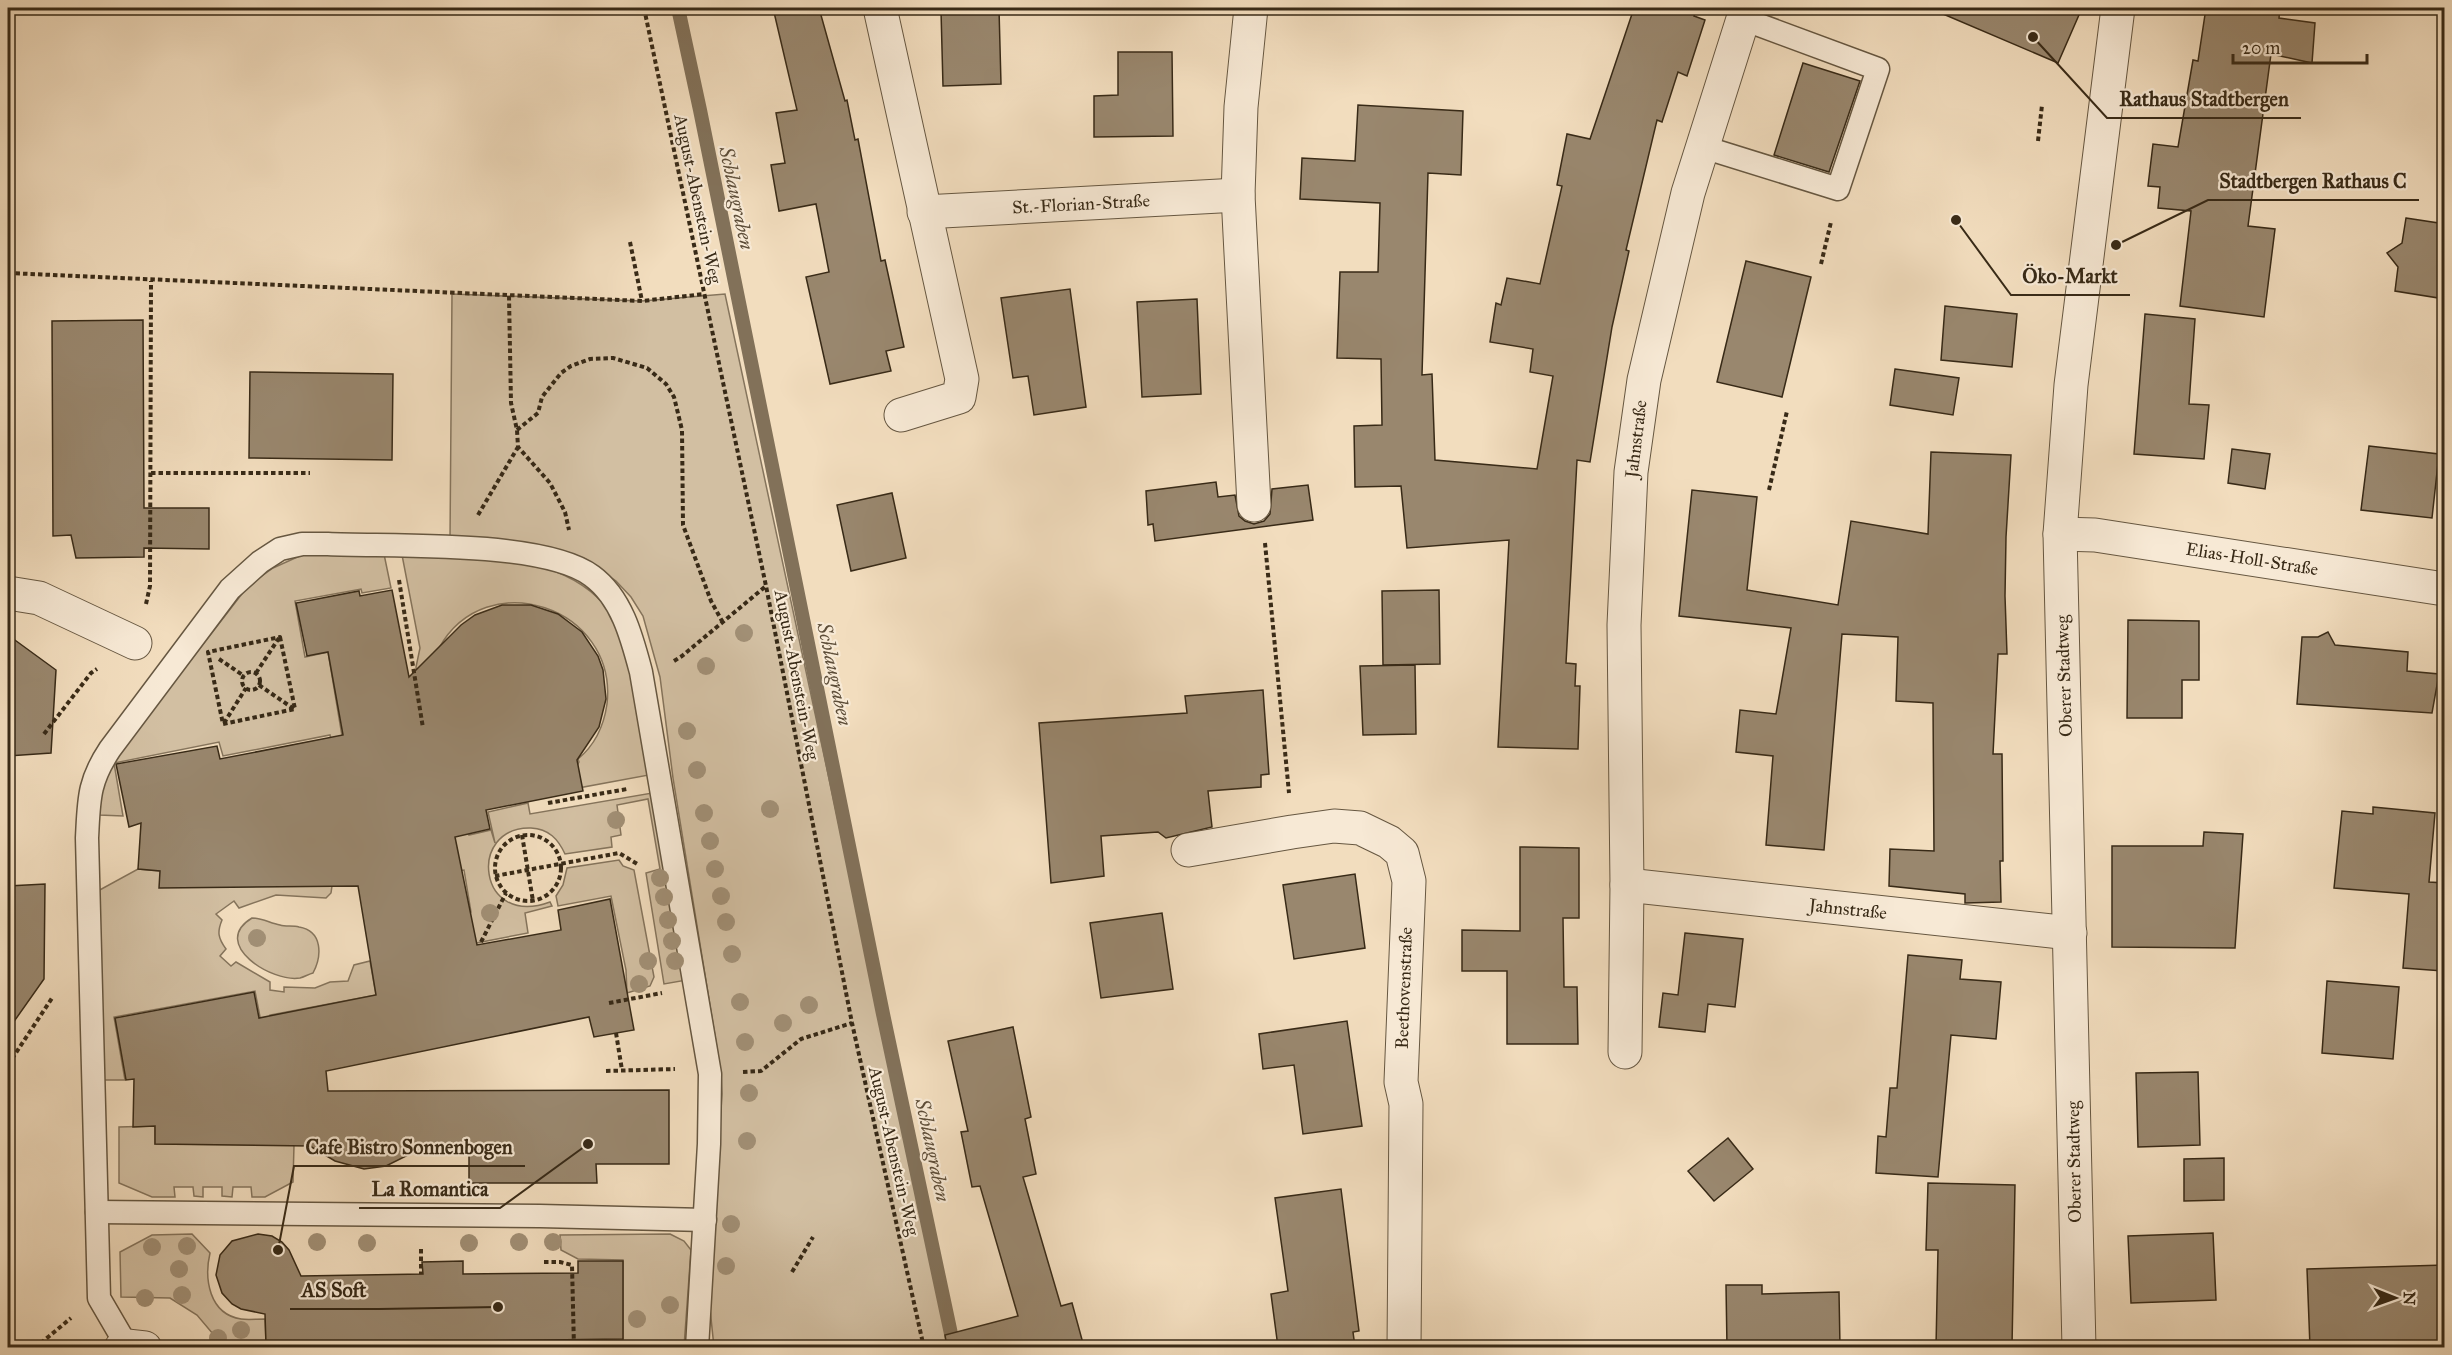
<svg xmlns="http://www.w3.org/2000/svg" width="2452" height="1355" font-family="'IM FELL Great Primer',serif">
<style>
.green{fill:#d2bfa2;stroke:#85745c;stroke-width:1.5}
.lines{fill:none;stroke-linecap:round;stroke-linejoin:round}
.stream{stroke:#827159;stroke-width:14}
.building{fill:#99876e;stroke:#382a17;stroke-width:1.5}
.service-casing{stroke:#665741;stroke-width:25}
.minor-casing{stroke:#665741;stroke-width:35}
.path{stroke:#382a17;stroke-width:4;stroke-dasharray:4.5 3;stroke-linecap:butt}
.service{stroke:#f7e9d5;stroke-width:22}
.minor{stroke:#f7e9d5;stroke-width:33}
.tree{fill:#a18f75}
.labels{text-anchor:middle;stroke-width:4.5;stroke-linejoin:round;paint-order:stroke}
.street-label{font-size:18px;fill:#382a17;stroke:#f7e9d5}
.water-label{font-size:20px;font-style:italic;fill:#5d4d38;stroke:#f7e9d5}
.leader{fill:none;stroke:#382a17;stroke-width:2}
.callout-dot{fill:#382a17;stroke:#f7e9d5;stroke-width:2}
.callout-label{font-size:20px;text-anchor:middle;font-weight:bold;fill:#382a17;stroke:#f7e9d5;stroke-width:4.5;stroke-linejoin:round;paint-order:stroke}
</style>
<rect width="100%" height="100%" fill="#f2ddbe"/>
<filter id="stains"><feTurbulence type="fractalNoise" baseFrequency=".00333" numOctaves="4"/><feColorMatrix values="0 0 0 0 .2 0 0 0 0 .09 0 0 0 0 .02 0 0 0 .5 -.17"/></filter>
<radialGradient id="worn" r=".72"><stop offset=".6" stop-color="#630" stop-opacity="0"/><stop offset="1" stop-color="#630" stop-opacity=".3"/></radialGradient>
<g class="green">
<path d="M452 294 642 301 725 294 951 1347H714L709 1299 722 1094 721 1073 673 778 660 677 643 616 631 597 616 581 585 559 562 551 450 540Z"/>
<path d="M304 554H384L391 588 362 593 361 589 295 601 305 657 328 652 347 766 337 767 330 735 223 756 219 742 114 763 123 816 99 815 94 795 109 766 248 586 273 568Z"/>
<path d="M402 555C466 558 548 550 598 598 614 613 628 650 633 671 642 705 644 741 649 775L578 788 576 768 579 762 578 759C595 745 604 725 607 704 618 607 486 563 439 648 432 660 428 717 425 735L416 667 420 648Z"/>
<path d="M652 793 687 980 664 984 646 873 660 869 648 799 617 805 621 835 611 837 612 847 565 854C558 839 549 829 531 828 467 826 477 929 550 902L552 906 525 913 528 933 471 944 465 914 471 912 464 870 457 871 448 820 465 816 469 835 491 830 495 843 488 812 528 803 530 814Z"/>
<path d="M619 860 623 866 634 870 654 977 650 986 627 993 626 970 611 896 558 906 556 896 563 885 567 868Z"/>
<path d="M138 869 332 886 331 893 326 898 276 895 239 908 234 901 216 914 222 920C217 932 218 938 226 949L220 956 231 966 236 962 270 982V990L284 992V987L315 988 330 982 348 981 354 965 370 961 376 995 270 1015 276 1051 267 1053 255 991 114 1017 125 1080H102L96 892Z"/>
<path d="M252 918C262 918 270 923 280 925 286 927 293 925 299 927 323 931 322 956 313 973 309 974 304 977 300 978 273 983 209 944 252 918Z"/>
<path d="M155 1126V1144L294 1145 293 1182 265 1197H252L251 1187H233L232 1197 222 1196V1187H203V1197L194 1196 193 1187H174L175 1197H152L119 1183V1127Z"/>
<path d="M192 1234 210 1253C204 1279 209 1314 241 1319 248 1320 257 1319 265 1319L266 1344 224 1347 197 1315 170 1298 121 1297 120 1252 152 1235Z"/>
<path d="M670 1234 684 1241 691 1250 684 1347H623V1260L578 1259 561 1250 560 1235Z"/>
</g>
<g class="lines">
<path class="stream" d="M678 8 700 110 883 1014 954 1348"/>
</g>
<g class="building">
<path d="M773 8H819L845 101 847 100 855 140 858 139 881 261 885 260 904 347 886 351 891 371 830 384 806 277 829 272 816 204 779 211 771 165 785 163 776 113 797 110Z"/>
<path d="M1634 8H1697L1694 16 1705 20 1687 76 1678 72 1662 122 1657 120 1626 250 1629 251 1612 327 1590 462 1577 460 1566 663 1576 664 1575 686H1580L1578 749 1498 747 1509 540 1407 548 1401 486 1355 487 1354 426 1382 425 1381 359 1337 358 1340 272H1378L1380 203 1300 199 1302 158 1355 161 1358 105 1463 111 1461 175 1428 173 1422 375 1432 374 1435 460 1537 469 1553 376 1530 372 1533 349 1490 342 1496 303 1501 305 1507 278 1540 284 1562 186 1557 185 1567 134 1590 139Z"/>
<path d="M1929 8H2082L2058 63Z"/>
<path d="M2206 8H2280L2279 18 2315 23 2312 63 2271 54 2248 226 2275 229 2264 317 2180 306 2191 211 2158 208 2160 187 2148 186 2153 144 2178 147 2193 60 2198 61Z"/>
<path d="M999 9 1001 84 943 86 941 11Z"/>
<path d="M1118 52H1172L1173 136 1094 137V96L1118 95Z"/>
<path d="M1803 63 1860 81 1829 172 1774 155Z"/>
<path d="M2406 218 2445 224V299L2395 291 2398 267 2387 253 2402 243Z"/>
<path d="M1746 261 1811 277 1782 397 1717 382Z"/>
<path d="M1070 289 1086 407 1034 415 1028 376 1013 378 1001 298Z"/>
<path d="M1197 299 1201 394 1142 397 1137 302Z"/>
<path d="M1945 306 2017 314 2012 367 1941 360Z"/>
<path d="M2145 314 2195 319 2189 404 2209 405 2204 459 2134 454Z"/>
<path d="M143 320 144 508H209V549L144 548V557L76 558 71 535 53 536 52 321Z"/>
<path d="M1895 369 1959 378 1953 415 1890 405Z"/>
<path d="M250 372 393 374 392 460 249 458Z"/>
<path d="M2369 446 2439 454 2432 518 2361 510Z"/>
<path d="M2232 449 2270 454 2265 489 2228 483Z"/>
<path d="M1931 452 2011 455 2006 537 2005 596 2007 654H1998L1993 754H2002L2003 861H2000L2001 902 1965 903V894L1889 886 1890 849 1934 851 1933 703 1896 701 1898 637 1842 634 1824 850 1766 845 1773 756 1736 752 1740 710 1776 714 1791 628 1679 616 1692 490 1757 497 1747 590 1838 605 1851 521 1928 534Z"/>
<path d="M1216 482 1218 497 1235 495 1239 516 1245 521 1254 524 1264 521 1270 514 1272 489 1308 485 1313 520 1155 541 1153 524 1148 525 1146 491Z"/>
<path d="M892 493 906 558 851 571 837 505Z"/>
<path d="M392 590 409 677 461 625 475 615 502 605H531L558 614 582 632 598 656 603 670 606 699 599 727 577 760 583 791 486 810 490 829 455 837 477 945 561 930 558 910 610 899 634 1030 594 1037 589 1017 326 1071 328 1091 669 1090V1164H596L597 1183H469V1151L414 1152 386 1166 364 1169 335 1161 310 1146 155 1144V1126L133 1127 134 1079 126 1080 115 1018 254 992 259 1018 376 995 358 886 159 888 160 871 138 869 141 823 129 827 116 764 217 746 220 759 343 735 328 652 307 656 296 603 359 591 360 596Z"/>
<path d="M1439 590 1440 664 1383 665 1382 591Z"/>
<path d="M2128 620 2199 621V680H2182V718H2127Z"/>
<path d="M2328 632 2335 645 2408 652 2407 671 2439 674 2432 713 2297 704 2302 637H2318Z"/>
<path d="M8 635 56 670 51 753 8 756Z"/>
<path d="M1415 665 1416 734 1363 735 1360 666Z"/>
<path d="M1263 690 1269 774 1261 775V787L1208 791 1212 827 1166 838 1158 832 1101 836 1104 876 1051 883 1039 723 1187 713 1185 696Z"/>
<path d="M2373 807 2435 813 2429 882 2445 883 2443 971 2403 968 2409 894 2334 888 2342 811 2373 814Z"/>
<path d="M2204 832 2243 834 2235 948 2112 947V846H2203Z"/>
<path d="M1520 847 1579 848V918H1563L1564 987H1577L1578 1044H1507V971H1462V930L1520 931Z"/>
<path d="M1355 874 1365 948 1294 959 1283 885Z"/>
<path d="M45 884 44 979 8 1030V886Z"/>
<path d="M1162 913 1173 989 1101 998 1090 923Z"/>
<path d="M1685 933 1743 939 1735 1007 1708 1004 1705 1032 1659 1027 1663 993 1678 995Z"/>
<path d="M1908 955 1962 960 1960 979 2001 982 1996 1039 1951 1035 1938 1177 1876 1173 1878 1136 1886 1137 1890 1088H1897Z"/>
<path d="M2327 981 2399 987 2393 1059 2322 1053Z"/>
<path d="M1347 1021 1362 1126 1303 1134 1294 1065 1263 1069 1259 1034Z"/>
<path d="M1013 1027 1031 1117 1025 1119 1036 1174 1023 1177 1061 1306 1072 1303 1084 1347H947L945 1335 1018 1316 980 1186 972 1187 961 1132 968 1131 948 1041Z"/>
<path d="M2198 1072 2200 1145 2138 1147 2136 1073Z"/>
<path d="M1728 1138 1753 1169 1714 1201 1688 1171Z"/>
<path d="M2224 1158V1200L2184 1201V1159Z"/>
<path d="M1928 1183 2015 1185 2012 1347H1936L1938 1250H1926Z"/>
<path d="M1341 1189 1359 1331 1353 1332 1355 1347H1278L1271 1294 1288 1291 1275 1198Z"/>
<path d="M2213 1233 2216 1300 2131 1303 2128 1236Z"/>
<path d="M258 1234 272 1236 282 1242 289 1250 301 1276 423 1274 422 1262 463 1261V1274L578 1273V1261H623V1339L266 1344 265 1314 241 1309 232 1304 222 1293 216 1275 220 1255 232 1241Z"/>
<path d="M2445 1265V1347H2310L2307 1269Z"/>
<path d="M1726 1285H1762V1294L1839 1292 1840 1347H1727Z"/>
</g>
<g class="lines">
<defs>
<g id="service">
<path d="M1703 147 1838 189 1878 69 1743 19"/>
<path d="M97 1212 540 1216 705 1220"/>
<path d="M127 1346 99 1298 87 838C89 800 88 782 110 749L230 589 260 562 280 549 302 544H328C392 547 544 540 592 576 622 598 632 638 641 672L710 1074 709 1144 697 1348"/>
</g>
<g id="minor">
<path d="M880 8 962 379 959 397 901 415"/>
<path d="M1251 8 1241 107 1238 195 1254 505"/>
<path d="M924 212 1238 195"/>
<path d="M2060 534 2095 535 2444 589"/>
<path d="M8 593 39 598 135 643"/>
<path d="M1188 850 1292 832 1334 826 1360 828 1389 842 1402 853 1409 881 1401 1082 1406 1104 1404 1348"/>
<path d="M1627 885 2070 933"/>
<path d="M1625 1052 1627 885 1624 625 1631 472 1644 380 1688 193 1743 19 1745 8"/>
<path d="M121 1348 127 1346 145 1348"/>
<path d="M2079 1348 2060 534 2071 385 2118 8"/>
</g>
</defs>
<use href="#service" class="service-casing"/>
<use href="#minor" class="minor-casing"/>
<g class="path">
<path d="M644 8 766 586 852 1023 924 1348"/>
<path d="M2038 141 2042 105"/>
<path d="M630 242 642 301"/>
<path d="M1821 264 1831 222"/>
<path d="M8 273 642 301 704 294"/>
<path d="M509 296 511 403 517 430 518 447 550 483 565 512 569 530"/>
<path d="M517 430 538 413 542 397 561 373 571 366 590 359 613 358 647 368 666 384 674 397 682 430 683 525 711 601 722 621"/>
<path d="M151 473H310"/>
<path d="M1769 490 1787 411"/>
<path d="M478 515 518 447"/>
<path d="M1265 543 1289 793"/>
<path d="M399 580 423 728"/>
<path d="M146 604 150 586 151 281"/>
<path d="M280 637 295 709 223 724 208 652Z"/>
<path d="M219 659 244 676"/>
<path d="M674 661 682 656 766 586"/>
<circle cx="251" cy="681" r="9"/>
<path d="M256 673 279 638"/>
<path d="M259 685 294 709"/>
<path d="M224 723 246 688"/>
<path d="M44 734 91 673 97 669"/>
<path d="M548 803 627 789"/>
<circle cx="528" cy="868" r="33"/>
<path d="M522 835 533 901"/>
<path d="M495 876 619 853 639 865"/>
<path d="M481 942 506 893"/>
<path d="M609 1003 662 993"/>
<path d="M616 1033 622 1070"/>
<path d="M8 1065 52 998"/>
<path d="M606 1071 675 1069"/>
<path d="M743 1072 761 1071 801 1039 852 1023"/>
<path d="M421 1249V1274"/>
<path d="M544 1262H560L572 1265 574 1348"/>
<path d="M792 1272 813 1237"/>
<path d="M423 1342V1348"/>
<path d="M35 1348 71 1318"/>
</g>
<use href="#service" class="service"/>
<use href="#minor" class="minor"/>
</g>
<g class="tree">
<circle cx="744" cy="633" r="9"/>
<circle cx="706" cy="666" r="9"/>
<circle cx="687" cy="731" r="9"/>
<circle cx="697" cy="770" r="9"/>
<circle cx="770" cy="809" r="9"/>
<circle cx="704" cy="813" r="9"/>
<circle cx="616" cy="820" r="9"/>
<circle cx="710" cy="841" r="9"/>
<circle cx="715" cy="869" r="9"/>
<circle cx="660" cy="878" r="9"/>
<circle cx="721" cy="896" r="9"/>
<circle cx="664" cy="897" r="9"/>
<circle cx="490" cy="913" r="9"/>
<circle cx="668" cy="920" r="9"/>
<circle cx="726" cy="922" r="9"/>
<circle cx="257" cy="938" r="9"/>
<circle cx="672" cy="941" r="9"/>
<circle cx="732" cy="954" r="9"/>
<circle cx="648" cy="961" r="9"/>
<circle cx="675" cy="961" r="9"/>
<circle cx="639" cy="984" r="9"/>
<circle cx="740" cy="1002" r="9"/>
<circle cx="809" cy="1005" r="9"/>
<circle cx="783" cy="1023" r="9"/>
<circle cx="745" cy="1042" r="9"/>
<circle cx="749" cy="1093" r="9"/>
<circle cx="747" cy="1141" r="9"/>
<circle cx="731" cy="1224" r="9"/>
<circle cx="317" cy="1242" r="9"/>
<circle cx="519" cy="1242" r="9"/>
<circle cx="553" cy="1242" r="9"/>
<circle cx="367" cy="1243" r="9"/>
<circle cx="469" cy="1243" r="9"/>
<circle cx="187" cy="1246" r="9"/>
<circle cx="152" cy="1247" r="9"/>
<circle cx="726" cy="1266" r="9"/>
<circle cx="179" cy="1269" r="9"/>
<circle cx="182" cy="1295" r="9"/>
<circle cx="145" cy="1298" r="9"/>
<circle cx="670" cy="1305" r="9"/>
<circle cx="637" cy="1319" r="9"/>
<circle cx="241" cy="1330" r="9"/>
<circle cx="218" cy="1338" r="9"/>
</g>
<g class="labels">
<g class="street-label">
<text transform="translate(698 199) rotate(78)" y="6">August-Abenstein-Weg</text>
<text transform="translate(1081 204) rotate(-3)" y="6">St.-Florian-Straße</text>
<text transform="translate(1636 439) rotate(-83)" y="6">Jahnstraße</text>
<text transform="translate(2252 559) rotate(9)" y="6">Elias-Holl-Straße</text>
<text transform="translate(797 675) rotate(79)" y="6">August-Abenstein-Weg</text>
<text transform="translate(2064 676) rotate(-92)" y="6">Oberer Stadtweg</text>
<text transform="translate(1848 909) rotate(6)" y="6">Jahnstraße</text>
<text transform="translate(1404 988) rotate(-88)" y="6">Beethovenstraße</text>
<text transform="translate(894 1151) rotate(77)" y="6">August-Abenstein-Weg</text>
<text transform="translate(2074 1162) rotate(-91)" y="6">Oberer Stadtweg</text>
</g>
<g class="water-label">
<text transform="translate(737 198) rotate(78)" y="7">Schlaugraben</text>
<text transform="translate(835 674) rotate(78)" y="7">Schlaugraben</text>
<text transform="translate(933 1150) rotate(78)" y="7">Schlaugraben</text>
</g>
</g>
<path class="leader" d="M2033 37L2107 118H2301M2116 245L2208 200H2419M1956 220L2011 295H2130M278 1250L294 1166H525M588 1144L500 1208H359M498 1307L379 1309H290"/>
<g class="callout-dot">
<circle cx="2033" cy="37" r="6"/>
<circle cx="2116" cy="245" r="6"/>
<circle cx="1956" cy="220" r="6"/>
<circle cx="278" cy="1250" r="6"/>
<circle cx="588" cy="1144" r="6"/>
<circle cx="498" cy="1307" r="6"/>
</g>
<g class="callout-label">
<text x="2204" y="106">Rathaus Stadtbergen</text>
<text x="2313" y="188">Stadtbergen Rathaus C</text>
<text x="2070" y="283">Öko-Markt</text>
<text x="409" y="1154">Cafe Bistro Sonnenbogen</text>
<text x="430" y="1196">La Romantica</text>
<text x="334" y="1297">AS Soft</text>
</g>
<rect width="2452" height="1355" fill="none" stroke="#f2ddbe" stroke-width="30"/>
<rect x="9" y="9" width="2434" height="1337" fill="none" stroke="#382a17" stroke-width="3"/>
<rect x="15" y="15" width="2422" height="1325" fill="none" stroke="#382a17" stroke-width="1.5"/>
<g transform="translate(2395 1298) rotate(91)" stroke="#f7e9d5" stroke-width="4.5" paint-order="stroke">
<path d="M0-4.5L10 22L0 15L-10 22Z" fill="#382a17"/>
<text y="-9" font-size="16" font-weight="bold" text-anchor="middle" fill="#382a17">N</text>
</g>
<path d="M2233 54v9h134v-9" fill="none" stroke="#382a17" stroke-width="3"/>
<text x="2242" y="54" font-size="18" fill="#382a17" stroke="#f7e9d5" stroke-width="4.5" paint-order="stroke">20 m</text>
<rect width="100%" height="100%" filter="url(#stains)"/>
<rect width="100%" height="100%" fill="url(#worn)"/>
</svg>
